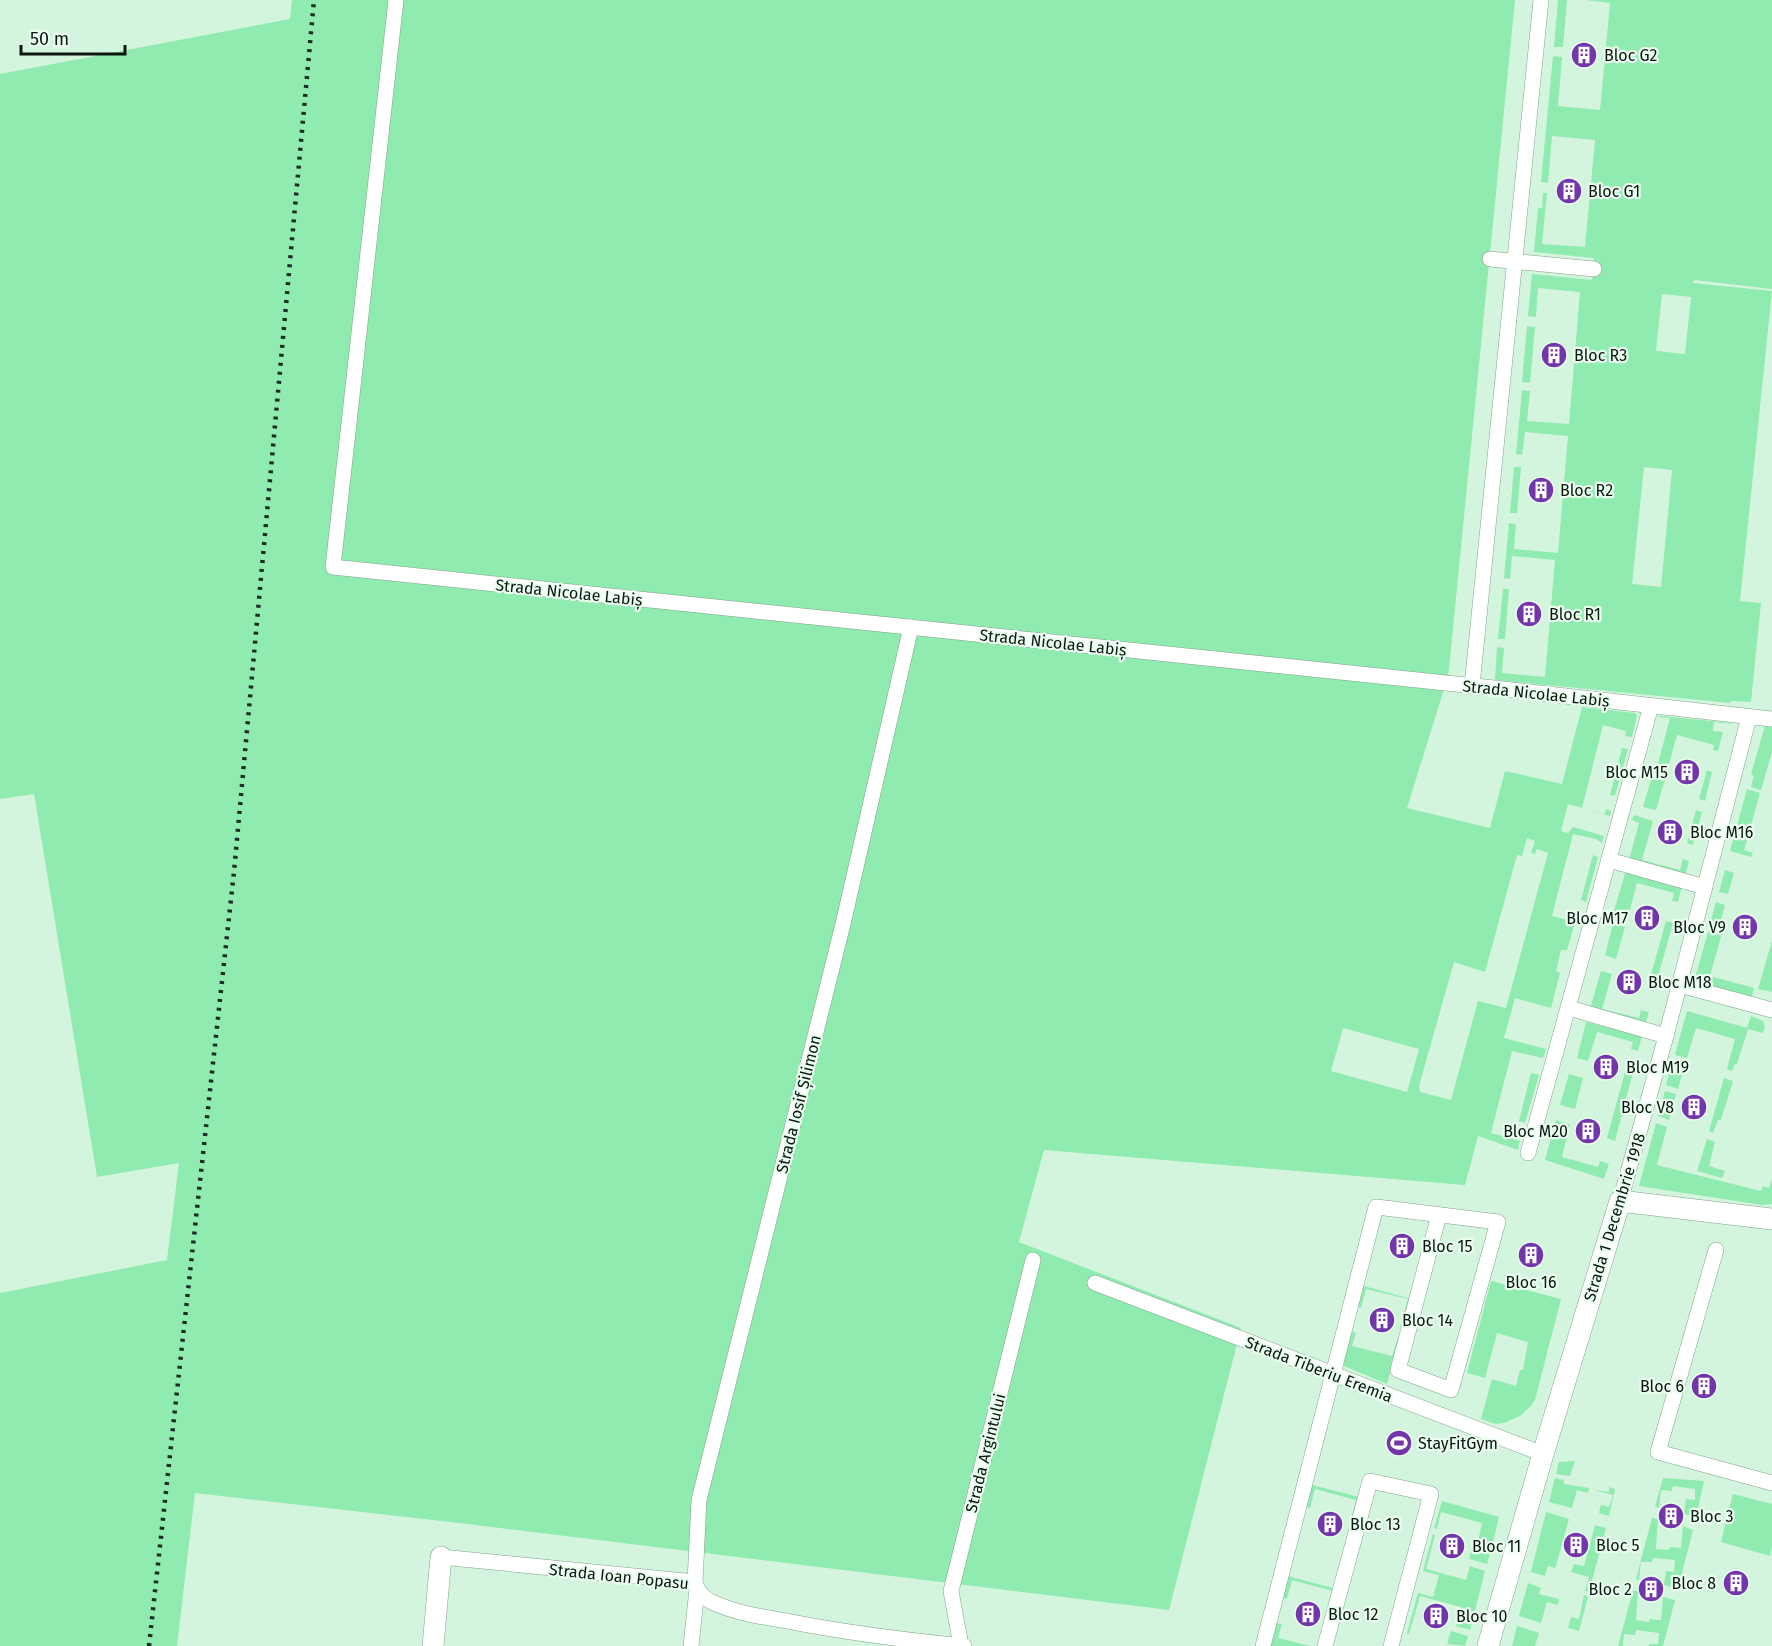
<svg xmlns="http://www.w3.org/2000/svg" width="1772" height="1646" font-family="'Fira Sans',sans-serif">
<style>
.green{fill:#8febb0;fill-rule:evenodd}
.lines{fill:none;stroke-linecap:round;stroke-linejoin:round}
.street-casing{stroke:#83a28c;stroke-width:16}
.secondary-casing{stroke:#83a28c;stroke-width:22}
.street{stroke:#fff;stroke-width:15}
.secondary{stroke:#fff;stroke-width:21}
.rail{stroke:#1e2d23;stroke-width:4.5;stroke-dasharray:3 6;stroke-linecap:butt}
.labels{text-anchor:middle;stroke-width:4.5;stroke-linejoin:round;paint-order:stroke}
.poi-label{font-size:16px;fill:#0a160e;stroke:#eafef0;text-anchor:start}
.street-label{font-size:16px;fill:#0a160e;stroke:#eafef0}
</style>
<rect width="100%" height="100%" fill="#d4f5dd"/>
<g class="green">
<path d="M292 0H1515L1448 679 1444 689 1407 808 1490 828 1505 771 1562 784 1582 707 1635 713 1637 715 1632 737 1625 736 1626 731 1603 725 1582 808 1605 814 1606 809 1611 811 1610 816 1568 804 1561 831 1568 833 1573 827 1604 836 1602 843 1596 839 1573 834 1552 916 1575 922 1567 950H1561L1556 971 1560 973 1551 1008 1515 998 1504 1038 1546 1049 1543 1058 1512 1051 1491 1133 1520 1141 1518 1150 1478 1136 1465 1185 1044 1150 1019 1242 1241 1328 1169 1610 468 1524 195 1493 177 1646H0V1293L167 1260 179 1163 97 1177 34 794 0 799V74L290 19ZM1527 838 1535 841 1531 853 1535 854 1537 849 1548 853 1506 1008 1478 1001 1451 1100 1420 1092 1419 1086 1454 962 1485 972 1517 855 1522 856ZM1343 1028 1419 1049 1407 1092 1331 1071Z"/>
<path d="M1558 0H1567L1563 47H1554Z"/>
<path d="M1586 0H1772V289L1694 280 1693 283 1772 291 1740 601 1761 603 1751 702 1731 701 1730 703 1495 680 1497 647 1504 648 1502 673 1545 677 1555 560 1512 556 1510 579 1504 578 1509 523 1516 524 1514 549 1558 553 1568 436 1525 432 1522 455 1516 454 1522 390 1530 391 1527 421 1569 424 1580 292 1538 288 1536 317 1528 316 1532 274 1592 280 1594 258 1534 252 1538 208H1542L1543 193H1547L1542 244 1585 247 1595 140 1552 136 1548 183 1541 182 1553 56 1562 57 1558 106 1600 110 1610 3ZM1662 294 1691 297 1685 354 1656 351ZM1644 467 1672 470 1661 587 1632 584Z"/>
<path d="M1527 326 1535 327 1530 383 1522 382Z"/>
<path d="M1514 467H1521L1517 513H1510Z"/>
<path d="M1503 589H1509L1505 639H1498Z"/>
<path d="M1661 716 1731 723 1733 724 1714 722 1713 731 1723 732 1718 751 1713 750 1714 745 1677 735 1668 767 1658 764 1670 718 1657 717Z"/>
<path d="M1765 726 1772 727V752L1761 790 1751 787 1754 776 1751 774Z"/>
<path d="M1622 748 1628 749 1615 796 1610 795Z"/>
<path d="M1707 770 1712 772 1705 801 1699 799Z"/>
<path d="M1652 776 1665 779 1656 810 1643 807Z"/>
<path d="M1747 789 1760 793 1744 850 1753 853 1751 857 1730 851Z"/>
<path d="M1696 810 1702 812 1693 845 1687 843Z"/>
<path d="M1634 815 1653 821 1642 860 1680 870 1683 859 1689 861 1685 876 1629 860 1639 823 1632 820Z"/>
<path d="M1593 855 1598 857 1586 902 1581 900Z"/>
<path d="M1626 870 1682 886 1678 902 1672 901 1674 893 1637 883 1628 916 1614 911Z"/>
<path d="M1725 870 1734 873 1728 894 1719 892Z"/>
<path d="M1716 902 1725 905 1721 920 1725 922 1710 976 1754 988 1751 999 1694 982 1708 932 1717 935 1718 931 1709 928Z"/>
<path d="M1666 921 1673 923 1654 991 1647 989Z"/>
<path d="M1613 924 1625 927 1616 959 1605 955Z"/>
<path d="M1772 941V992L1758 989Z"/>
<path d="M1601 971 1612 974 1602 1009 1639 1018 1641 1010 1649 1012 1645 1025 1590 1009Z"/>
<path d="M1687 1011 1747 1028 1751 1016 1763 1021 1765 1027 1763 1033 1748 1029 1737 1064H1735L1732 1071 1727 1069 1735 1039 1696 1028 1687 1058 1675 1055Z"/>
<path d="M1586 1022 1642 1036 1638 1051 1631 1049 1633 1042 1597 1032 1588 1061 1577 1058Z"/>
<path d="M1673 1060 1685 1064 1678 1089 1666 1085Z"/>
<path d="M1627 1065 1634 1068 1615 1141 1607 1138Z"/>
<path d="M1531 1073 1539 1075 1525 1123 1519 1121Z"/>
<path d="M1569 1074 1583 1078 1575 1109 1560 1105Z"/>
<path d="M1724 1078 1733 1081 1721 1120H1718L1713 1133 1709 1131Z"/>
<path d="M1665 1091 1676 1094 1669 1120 1658 1116Z"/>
<path d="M1556 1120 1570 1125 1562 1157 1598 1167 1600 1161 1609 1164 1604 1179 1545 1160Z"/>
<path d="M1656 1123 1667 1127 1657 1165 1761 1191 1763 1186 1769 1188 1772 1179V1204L1762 1205 1639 1186Z"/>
<path d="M1707 1139 1715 1142 1709 1166 1725 1171 1722 1178 1697 1171Z"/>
<path d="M1491 1281 1561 1299 1535 1400 1531 1406 1520 1416 1504 1423 1495 1424 1481 1419 1492 1379 1516 1386 1520 1370H1523L1528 1342 1497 1333 1485 1378 1467 1373Z"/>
<path d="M1364 1286 1411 1299 1403 1328 1400 1327 1408 1299 1366 1289 1361 1308 1358 1307Z"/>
<path d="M1351 1331 1356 1333 1352 1346 1392 1356 1398 1337 1400 1338 1387 1384 1344 1366 1343 1363Z"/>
<path d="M1575 1461 1570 1476 1556 1474 1559 1462Z"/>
<path d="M1555 1478 1564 1480V1484L1589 1488 1588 1493 1577 1490 1572 1508 1549 1502Z"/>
<path d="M1663 1478 1704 1481 1696 1517 1684 1514 1686 1499 1695 1500V1489L1673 1486 1672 1491 1661 1490 1659 1508 1655 1507Z"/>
<path d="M1312 1485 1359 1497 1353 1520H1351L1356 1500 1315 1489 1310 1508 1306 1507Z"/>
<path d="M1609 1487 1615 1489 1609 1516 1599 1513 1601 1505 1609 1507 1613 1495 1594 1490 1609 1492Z"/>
<path d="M1733 1494 1772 1504V1547L1770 1556 1721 1542Z"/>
<path d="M1442 1501 1499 1517 1492 1546 1478 1542 1482 1523 1441 1512 1437 1529 1434 1528Z"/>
<path d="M1546 1512 1569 1519 1556 1566 1555 1568 1548 1566 1545 1576 1531 1572Z"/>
<path d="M1652 1518 1658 1519 1656 1549 1669 1550 1670 1547 1681 1548 1683 1526 1693 1530 1678 1589 1664 1585 1666 1571 1674 1572 1675 1560 1653 1558 1652 1562H1641L1639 1580 1636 1579Z"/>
<path d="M1595 1525 1606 1528 1589 1592 1585 1591 1589 1577 1571 1572 1574 1564 1584 1566Z"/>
<path d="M1433 1534 1435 1535 1426 1569 1466 1580 1470 1566 1485 1571 1470 1630 1456 1626 1461 1607 1420 1596 1409 1634 1407 1633 1418 1593 1433 1597 1439 1575 1423 1571Z"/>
<path d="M1472 1548 1490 1553 1487 1564 1469 1559Z"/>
<path d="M1288 1576 1336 1589 1333 1591 1292 1580 1287 1599 1282 1598Z"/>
<path d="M1528 1583 1541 1588 1539 1594 1559 1599 1558 1605 1547 1602 1541 1623 1519 1616Z"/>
<path d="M1633 1591H1638L1636 1620 1649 1622V1619L1661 1620 1663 1597 1675 1600 1663 1646H1649V1644H1658L1659 1633 1636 1630 1635 1635 1624 1634 1623 1646H1618Z"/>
<path d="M1584 1595 1588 1597 1579 1631 1568 1628 1571 1617 1579 1619Z"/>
<path d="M1275 1623 1282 1624 1278 1638 1310 1646H1269Z"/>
<path d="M1517 1626 1539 1633 1535 1646H1512Z"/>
<path d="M1451 1631 1468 1636 1465 1646 1447 1644Z"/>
</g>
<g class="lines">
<defs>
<g id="street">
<path d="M396 0 333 567 1494 688 1772 719"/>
<path d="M1490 259 1594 269"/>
<path d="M1472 686 1541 0"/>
<path d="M1609 860 1705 887"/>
<path d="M1680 985 1772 1010"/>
<path d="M1569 1008 1666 1036"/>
<path d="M1528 1153 1651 706"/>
<path d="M1620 1201 1666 1036 1749 717"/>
<path d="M1716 1250 1658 1452 1772 1483"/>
<path d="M1095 1283 1543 1454"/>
<path d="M441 1557 695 1582C697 1592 704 1598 712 1602 735 1613 763 1617 787 1621 846 1633 905 1640 964 1646"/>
<path d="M695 1582 699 1500 843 924 911 627"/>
<path d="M691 1646 697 1589"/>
<path d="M961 1646 951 1591 1033 1260"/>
<path d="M1263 1646 1376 1207 1385 1208 1498 1222 1451 1390 1398 1370 1439 1215"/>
<path d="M1325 1646 1370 1481 1431 1494 1391 1646"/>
</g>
<g id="secondary">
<path d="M433 1646 441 1557"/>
<path d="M1488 1646 1543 1454 1620 1201 1772 1219"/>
</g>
</defs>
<use href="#street" class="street-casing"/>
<use href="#secondary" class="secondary-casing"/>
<use href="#street" class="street"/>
<use href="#secondary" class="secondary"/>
<path class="rail" d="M149 1646 234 872 314 0"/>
</g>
<defs>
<symbol id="building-disc" viewBox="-11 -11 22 22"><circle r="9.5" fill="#7335aa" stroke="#eafef0"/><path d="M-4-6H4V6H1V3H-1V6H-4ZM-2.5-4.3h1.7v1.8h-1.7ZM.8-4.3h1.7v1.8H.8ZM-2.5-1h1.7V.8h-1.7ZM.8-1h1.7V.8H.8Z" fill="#fff"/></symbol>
<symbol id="stadium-disc" viewBox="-11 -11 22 22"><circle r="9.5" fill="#7335aa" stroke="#eafef0"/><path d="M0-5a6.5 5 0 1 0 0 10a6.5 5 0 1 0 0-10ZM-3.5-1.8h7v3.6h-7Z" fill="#fff"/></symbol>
</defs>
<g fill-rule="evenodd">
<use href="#building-disc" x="1569" y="40" width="30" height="30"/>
<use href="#building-disc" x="1554" y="176" width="30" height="30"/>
<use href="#building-disc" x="1539" y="340" width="30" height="30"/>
<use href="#building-disc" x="1526" y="475" width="30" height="30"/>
<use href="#building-disc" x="1514" y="599" width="30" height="30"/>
<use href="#building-disc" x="1672" y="757" width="30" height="30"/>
<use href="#building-disc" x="1655" y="817" width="30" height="30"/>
<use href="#building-disc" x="1632" y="903" width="30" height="30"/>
<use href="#building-disc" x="1730" y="912" width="30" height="30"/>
<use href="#building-disc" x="1614" y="967" width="30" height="30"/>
<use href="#building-disc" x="1591" y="1052" width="30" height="30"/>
<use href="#building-disc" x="1679" y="1092" width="30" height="30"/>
<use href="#building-disc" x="1573" y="1116" width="30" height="30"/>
<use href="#building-disc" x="1387" y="1231" width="30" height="30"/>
<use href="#building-disc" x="1516" y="1240" width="30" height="30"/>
<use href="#building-disc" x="1367" y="1305" width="30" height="30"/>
<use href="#building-disc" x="1689" y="1371" width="30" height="30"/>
<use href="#stadium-disc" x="1384" y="1428" width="30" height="30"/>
<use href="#building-disc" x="1656" y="1501" width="30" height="30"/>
<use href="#building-disc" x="1315" y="1509" width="30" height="30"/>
<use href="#building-disc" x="1561" y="1530" width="30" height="30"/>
<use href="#building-disc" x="1437" y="1531" width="30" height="30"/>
<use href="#building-disc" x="1721" y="1568" width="30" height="30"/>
<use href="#building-disc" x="1636" y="1574" width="30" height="30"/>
<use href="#building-disc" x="1293" y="1599" width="30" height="30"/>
<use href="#building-disc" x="1421" y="1601" width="30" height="30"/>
</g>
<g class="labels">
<g class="poi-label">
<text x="1604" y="61">Bloc G2</text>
<text x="1588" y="197">Bloc G1</text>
<text x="1574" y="361">Bloc R3</text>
<text x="1560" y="496">Bloc R2</text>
<text x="1549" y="620">Bloc R1</text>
<text x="1668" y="778" text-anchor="end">Bloc M15</text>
<text x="1690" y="838">Bloc M16</text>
<text x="1628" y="924" text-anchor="end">Bloc M17</text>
<text x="1726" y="933" text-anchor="end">Bloc V9</text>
<text x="1648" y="988">Bloc M18</text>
<text x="1626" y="1073">Bloc M19</text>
<text x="1674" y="1113" text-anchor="end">Bloc V8</text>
<text x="1568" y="1137" text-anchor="end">Bloc M20</text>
<text x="1422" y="1252">Bloc 15</text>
<text x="1531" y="1288" text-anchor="middle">Bloc 16</text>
<text x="1402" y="1326">Bloc 14</text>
<text x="1684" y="1392" text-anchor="end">Bloc 6</text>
<text x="1418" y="1449">StayFitGym</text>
<text x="1690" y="1522">Bloc 3</text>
<text x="1350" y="1530">Bloc 13</text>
<text x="1596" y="1551">Bloc 5</text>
<text x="1472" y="1552">Bloc 11</text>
<text x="1716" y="1589" text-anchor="end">Bloc 8</text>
<text x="1632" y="1595" text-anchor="end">Bloc 2</text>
<text x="1328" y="1620">Bloc 12</text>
<text x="1456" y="1622">Bloc 10</text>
</g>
<g class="street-label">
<text transform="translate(569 592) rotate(6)" y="6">Strada Nicolae Labiș</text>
<text transform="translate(1053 642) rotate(6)" y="6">Strada Nicolae Labiș</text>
<text transform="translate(1536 693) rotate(6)" y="6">Strada Nicolae Labiș</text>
<text transform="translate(798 1104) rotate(-76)" y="6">Strada Iosif Șilimon</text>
<text transform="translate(1614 1217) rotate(-73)" y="6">Strada 1 Decembrie 1918</text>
<text transform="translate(1319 1369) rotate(21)" y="6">Strada Tiberiu Eremia</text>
<text transform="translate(985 1453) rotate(-76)" y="6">Strada Argintului</text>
<text transform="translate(619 1576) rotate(6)" y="6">Strada Ioan Popasu</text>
</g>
</g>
<path d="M21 45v9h104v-9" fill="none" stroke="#0a160e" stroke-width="3"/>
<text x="30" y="45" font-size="18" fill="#0a160e" stroke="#eafef0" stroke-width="4.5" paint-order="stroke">50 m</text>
</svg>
